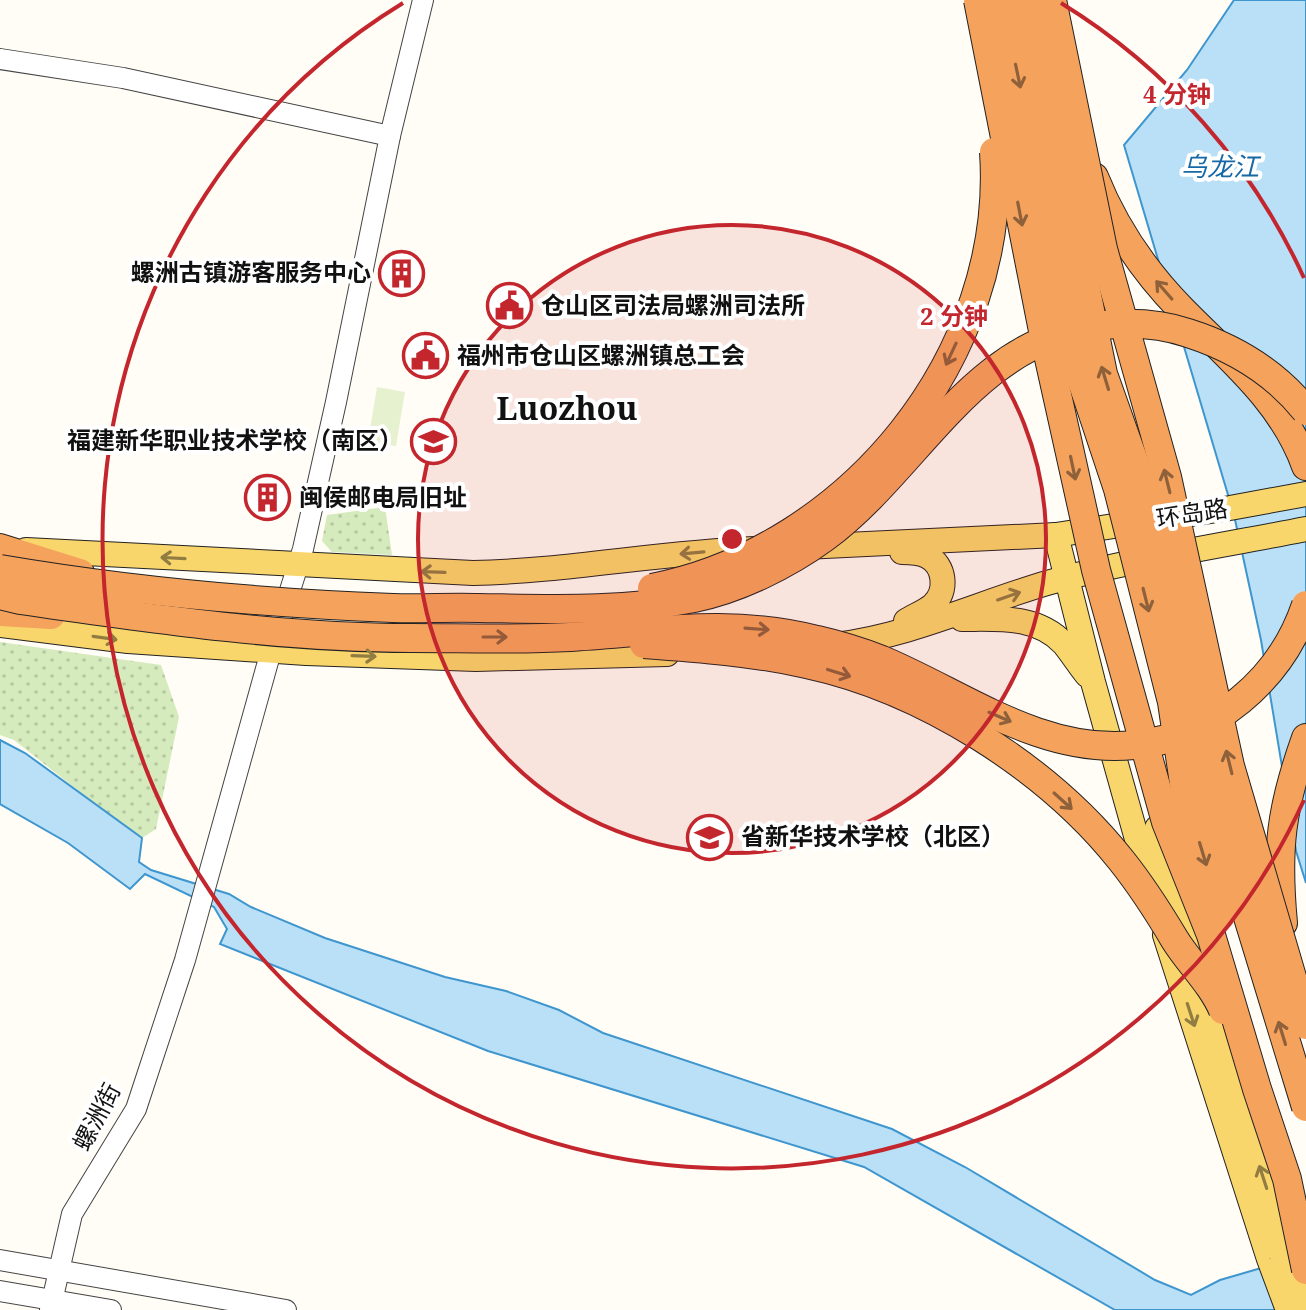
<svg xmlns="http://www.w3.org/2000/svg" width="1306" height="1310" font-family="'Noto Serif','Noto Sans SC',serif">
<style>
.park{fill:url(#park-dots)}
.pitch{fill:#e6f2cf}
.water{fill:#b9e0f7;stroke:#3f96cf;stroke-width:2}
.lines{fill:none;stroke-linecap:round;stroke-linejoin:round}
.minor-casing{stroke:#444;stroke-width:22}
.major-casing{stroke:#222;stroke-width:26}
.highway-casing{stroke:#222;stroke-width:30}
.minor{stroke:#fff;stroke-width:20}
.major{stroke:#f9d66b;stroke-width:24}
.highway{stroke:#f5a25d;stroke-width:28}
.highway-bridge-casing{stroke:#222;stroke-width:30;stroke-linecap:butt}
.highway-bridge{stroke:#f5a25d;stroke-width:28}
.oneway{stroke:#8e613b}
.oneway2{stroke:#917d42}
.ring{fill:none;stroke:#c4262e;stroke-width:4}
.labels{text-anchor:middle;stroke-width:8;stroke-linejoin:round;paint-order:stroke}
.poi-label{font-size:24px;font-weight:bold;fill:#111;stroke:#fff;text-anchor:start}
.street-label{font-size:24px;fill:#111;stroke:#fff}
.water-label{font-size:26px;font-style:italic;fill:#1768a6;stroke:#fff}
.district-label{font-size:32px;font-weight:bold;fill:#111;stroke:#fff}
.centre{fill:#c4262e;stroke:#fff;stroke-width:4}
.ring-label{font-size:24px;text-anchor:middle;font-weight:bold;fill:#c4262e;stroke:#fff;stroke-width:8;stroke-linejoin:round;paint-order:stroke}
</style>
<defs>
<pattern id="park-dots" width="8" height="8" patternUnits="userSpaceOnUse" patternTransform="scale(2)"><rect width="8" height="8" fill="#d5ebbd"/><path d="M2 2h.1M6 6h.1" fill="none" stroke="#b6c8a1" stroke-width="1.8" stroke-linecap="round"/></pattern>
</defs>
<rect width="100%" height="100%" fill="#fffdf5"/>
<g class="park">
<path d="M385 507 392 555 332 552 322 541 327 515Z"/>
<path d="M0 642 161 665 179 717 156 829 142 838 84 798 80 792 14 740 0 735Z"/>
</g>
<path class="pitch" d="M377 387 405 392 396 446 368 442Z"/>
<g class="water">
<path d="M1234 0H1306V883L1296 851 1261 640 1234 515 1124 145 1187 70Z"/>
<path d="M0 740 25 753 142 838 139 862 151 870 229 894 251 907 325 938 445 977 506 991 559 1010 603 1033 892 1129 965 1167 1155 1280 1191 1295 1220 1280 1306 1255 1289 1310H1115L864 1167 488 1051 220 944 227 929 214 907 145 874 130 889 68 843 0 804Z"/>
</g>
<g class="lines">
<defs>
<g id="minor">
<path d="M0 59 123 78 390 136"/>
<path d="M0 1260 286 1310"/>
<path d="M0 1291 111 1310"/>
<path d="M50 1310 72 1214 136 1109 185 960 271 651 303 549 336 402 390 136 423 0"/>
</g>
<g id="major">
<path d="M1056 535 1093 682 1154 900"/>
<path d="M804 547 1056 535 1230 508 1306 494"/>
<path d="M26 550 473 573C568 571 661 552 755 549"/>
<path d="M902 552C910 552 919 552 927 556 945 565 948 591 933 605 926 611 914 616 906 621"/>
<path d="M962 619C998 619 1037 615 1064 644 1072 654 1079 665 1087 675"/>
<path d="M0 625 128 641 306 653 476 659 667 654"/>
<path d="M835 645C909 636 976 604 1047 583 1132 559 1220 546 1306 529"/>
<path d="M1157 828 1208 1007 1306 1304"/>
<path d="M1165 935 1269 1259 1288 1310"/>
</g>
<g id="highway">
<path d="M1094 177C1114 227 1144 271 1181 309 1228 357 1283 401 1306 466"/>
<path d="M0 548 80 573"/>
<path d="M0 612 51 615"/>
<path d="M1283 923C1276 849 1281 808 1306 738"/>
</g>
</defs>
<use href="#minor" class="minor-casing"/>
<use href="#major" class="major-casing"/>
<use href="#highway" class="highway-casing"/>
<use href="#minor" class="minor"/>
<use href="#major" class="major"/>
<use href="#highway" class="highway"/>
<defs>
<g id="highway-bridge">
<path d="M978 0 1044 336 1096 570 1166 822 1211 935 1257 1089 1287 1179 1306 1270"/>
<path d="M1002 0 1080 375 1118 489 1172 702 1186 797 1221 916"/>
<path d="M1027 0 1103 374 1142 484 1195 696 1206 780 1306 1107"/>
<path d="M1052 0 1103 249 1167 477 1230 766 1306 1025"/>
<path d="M0 569C129 591 262 603 393 608 421 609 450 607 479 608 550 609 623 612 694 598 738 589 787 565 824 538 917 470 970 343 1096 326 1127 322 1158 323 1188 333 1235 348 1275 372 1306 411"/>
<path d="M652 588C850 549 1008 355 994 152"/>
<path d="M0 595 20 600C149 618 280 638 411 638 464 638 517 640 570 637 655 632 732 618 817 640 839 645 861 652 882 660 963 694 1042 755 1134 745 1213 737 1281 680 1306 605"/>
<path d="M644 644C699 648 753 652 807 664 923 689 1047 767 1121 860 1141 885 1159 913 1175 940 1190 964 1212 984 1223 1010"/>
</g>
</defs>
<use href="#highway-bridge" class="highway-bridge-casing"/>
<use href="#highway-bridge" class="highway-bridge"/>
</g>
<defs><path id="oneway-shaft" d="M-6 0H5M1.5-3L5.5 0L1.5 3" fill="none" stroke-width="1.6" stroke-linecap="round" stroke-linejoin="round" transform="scale(2)"/></defs>
<g class="oneway">
<use href="#oneway-shaft" transform="translate(1018 76) rotate(78)"/>
<use href="#oneway-shaft" transform="translate(1020 214) rotate(79)"/>
<use href="#oneway-shaft" transform="translate(1164 290) rotate(-131)"/>
<use href="#oneway-shaft" transform="translate(951 354) rotate(115)"/>
<use href="#oneway-shaft" transform="translate(1105 378) rotate(-107)"/>
<use href="#oneway-shaft" transform="translate(1073 468) rotate(78)"/>
<use href="#oneway-shaft" transform="translate(1167 481) rotate(-104)"/>
<use href="#oneway-shaft" transform="translate(1146 600) rotate(76)"/>
<use href="#oneway-shaft" transform="translate(757 629) rotate(4)"/>
<use href="#oneway-shaft" transform="translate(495 637)"/>
<use href="#oneway-shaft" transform="translate(839 673) rotate(17)"/>
<use href="#oneway-shaft" transform="translate(1000 717) rotate(23)"/>
<use href="#oneway-shaft" transform="translate(1229 762) rotate(-104)"/>
<use href="#oneway-shaft" transform="translate(1063 801) rotate(42)"/>
<use href="#oneway-shaft" transform="translate(1203 854) rotate(73)"/>
<use href="#oneway-shaft" transform="translate(1282 1033) rotate(-107)"/>
</g>
<g class="oneway2">
<use href="#oneway-shaft" transform="translate(692 553) rotate(175)"/>
<use href="#oneway-shaft" transform="translate(173 558) rotate(-177)"/>
<use href="#oneway-shaft" transform="translate(433 572) rotate(-178)"/>
<use href="#oneway-shaft" transform="translate(1009 596) rotate(-19)"/>
<use href="#oneway-shaft" transform="translate(105 638) rotate(8)"/>
<use href="#oneway-shaft" transform="translate(364 656) rotate(2)"/>
<use href="#oneway-shaft" transform="translate(1191 1015) rotate(72)"/>
<use href="#oneway-shaft" transform="translate(1263 1177) rotate(-108)"/>
</g>
<circle cx="732" cy="539" r="314" fill="#c4262e" fill-opacity=".12"/>
<g class="ring">
<circle cx="732" cy="539" r="314"/>
<path d="M1304 800A629 629 0 1 1 403 3M1061 3A629 629 0 0 1 1304 278"/>
</g>
<defs>
<symbol id="building-ring" viewBox="-11 -11 22 22"><circle r="9.5" fill="#fff" stroke="#c4262e" stroke-width="1.5"/><path d="M-4-6H4V6H1V3H-1V6H-4ZM-2.5-4.3h1.7v1.8h-1.7ZM.8-4.3h1.7v1.8H.8ZM-2.5-1h1.7V.8h-1.7ZM.8-1h1.7V.8H.8Z" fill="#c4262e"/></symbol>
<symbol id="civic-ring" viewBox="-11 -11 22 22"><circle r="9.5" fill="#fff" stroke="#c4262e" stroke-width="1.5"/><path d="M-.6-6.5H3V-4.5H.6V-3L4-1V1h2V6H-6V1h2V-1L-.6-3ZM-1.2 2.5V6h2.4V2.5Z" fill="#c4262e"/></symbol>
<symbol id="school-ring" viewBox="-11 -11 22 22"><circle r="9.5" fill="#fff" stroke="#c4262e" stroke-width="1.5"/><path d="M0-5L7-2L0 1L-7-2ZM-4 1L0 2.5L4 1V4Q0 6-4 4Z" fill="#c4262e"/></symbol>
</defs>
<g fill-rule="evenodd">
<use href="#building-ring" x="376" y="248" width="51" height="51"/>
<use href="#civic-ring" x="484" y="280" width="51" height="51"/>
<use href="#civic-ring" x="400" y="330" width="51" height="51"/>
<use href="#school-ring" x="408" y="416" width="51" height="51"/>
<use href="#building-ring" x="242" y="472" width="51" height="51"/>
<use href="#school-ring" x="684" y="812" width="51" height="51"/>
</g>
<g class="labels">
<g class="poi-label">
<text x="371" y="281" text-anchor="end">螺洲古镇游客服务中心</text>
<text x="541" y="314">仓山区司法局螺洲司法所</text>
<text x="457" y="364">福州市仓山区螺洲镇总工会</text>
<text x="403" y="449" text-anchor="end">福建新华职业技术学校（南区）</text>
<text x="299" y="506">闽侯邮电局旧址</text>
<text x="741" y="845">省新华技术学校（北区）</text>
</g>
<g class="street-label">
<text transform="translate(1192 514) rotate(-9)" y="8">环岛路</text>
<text transform="translate(97 1117) rotate(-62)" y="8">螺洲街</text>
</g>
<g class="water-label">
<text x="1220" y="176">乌龙江</text>
</g>
<g class="district-label">
<text x="567" y="420">Luozhou</text>
</g>
</g>
<circle cx="732" cy="539" r="12" class="centre"/>
<g class="ring-label">
<text x="1177" y="103">4 分钟</text>
<text x="954" y="325">2 分钟</text>
</g>
</svg>
